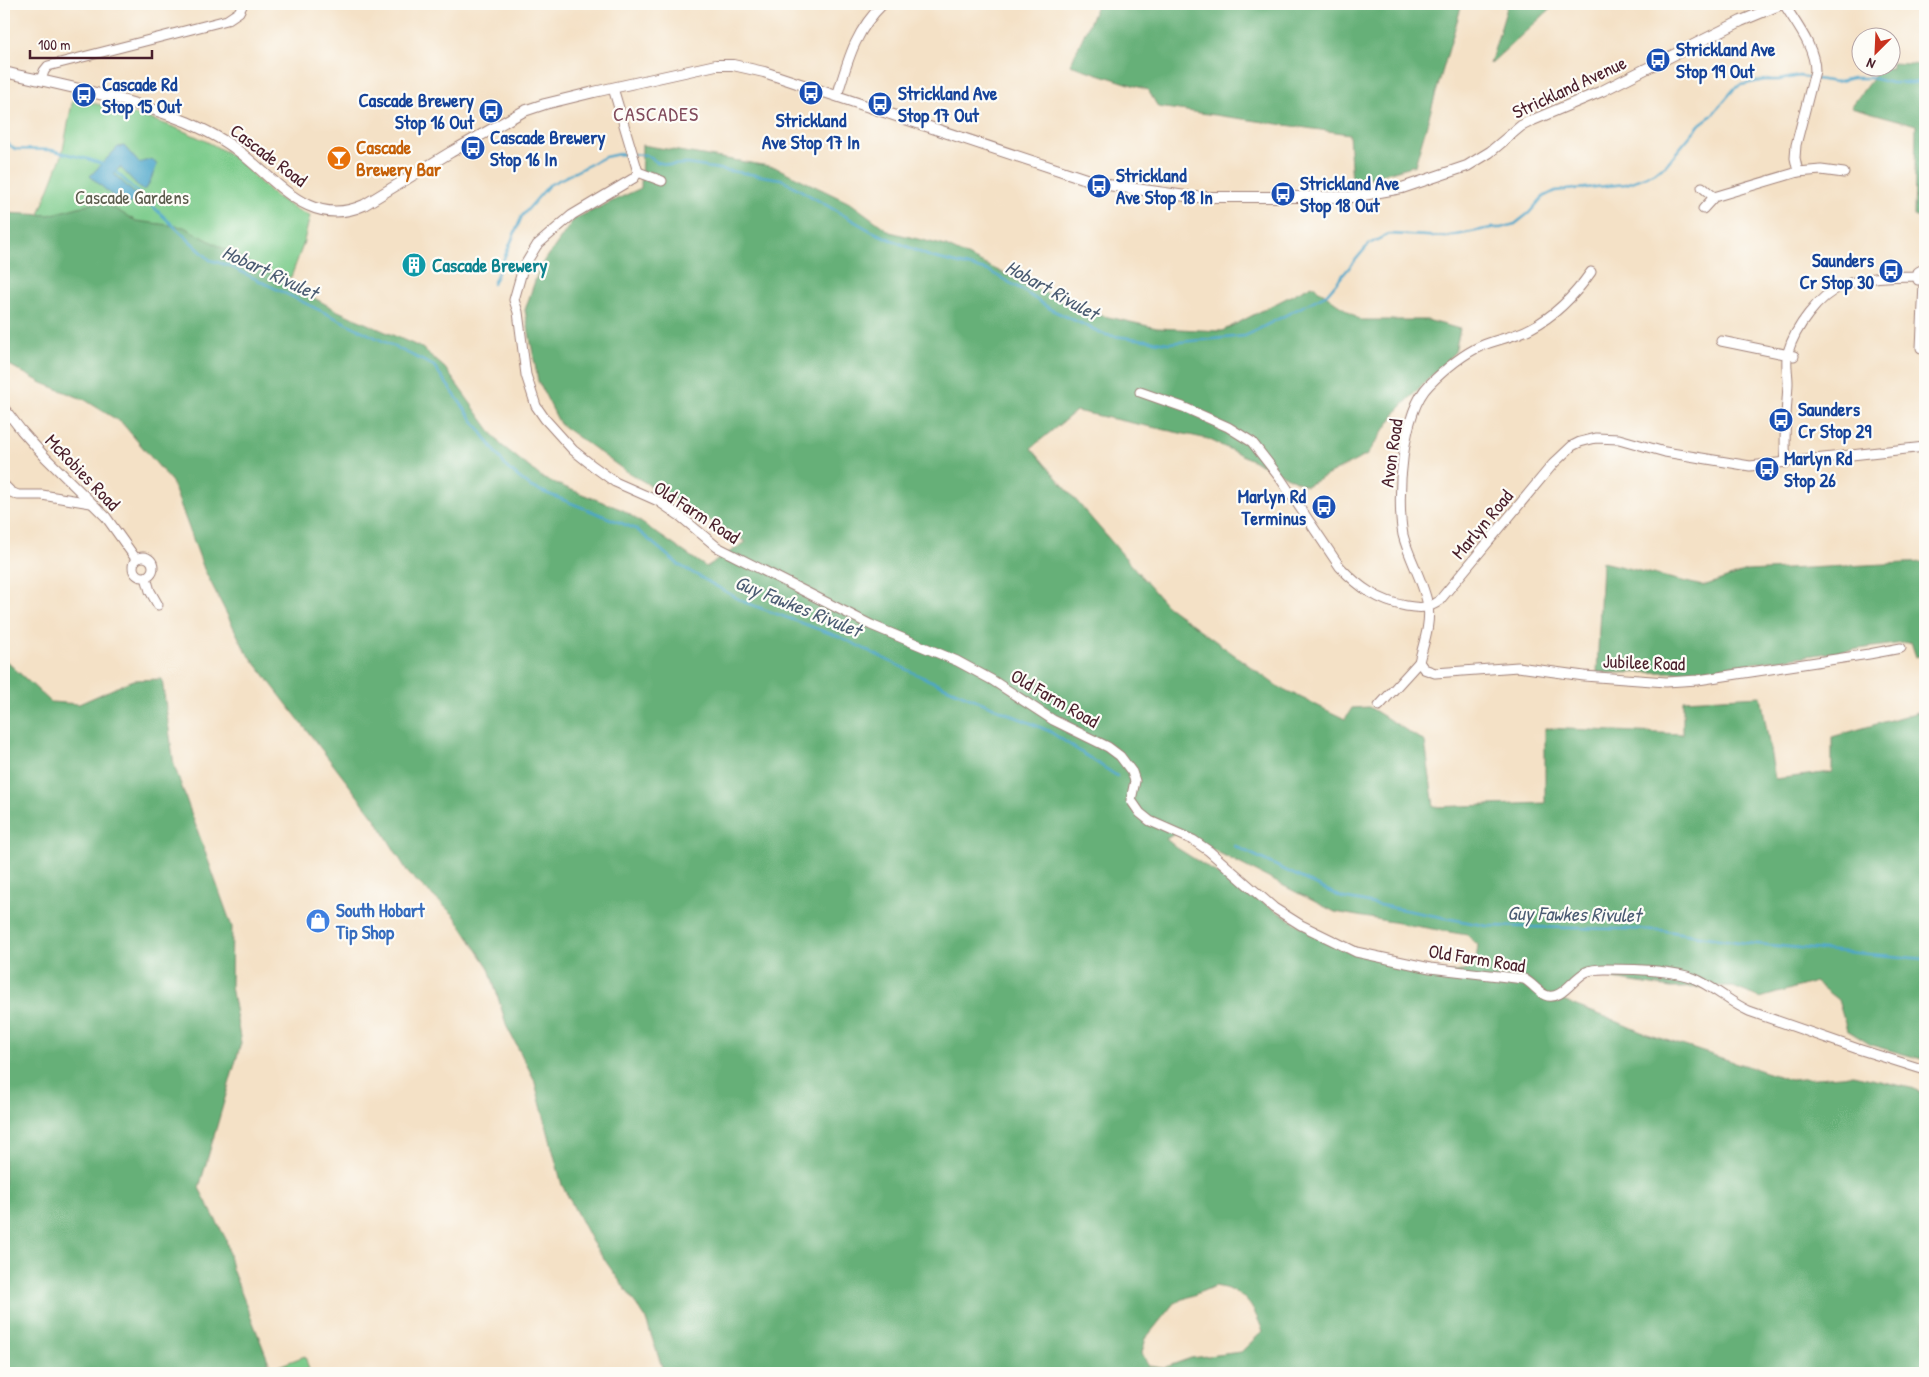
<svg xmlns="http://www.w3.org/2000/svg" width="1929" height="1377" font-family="'Patrick Hand',sans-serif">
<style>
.green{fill:#7dcc8c;stroke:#64765c}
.forest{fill:#66b078;stroke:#586852;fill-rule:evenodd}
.water{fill:#4ca6ca;stroke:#4b627a}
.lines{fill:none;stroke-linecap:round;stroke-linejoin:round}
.stream{stroke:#4ca6ca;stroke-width:2.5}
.minor-casing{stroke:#9f8078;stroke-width:11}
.tertiary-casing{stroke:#9f8078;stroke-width:12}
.minor{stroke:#fff;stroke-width:9}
.tertiary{stroke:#fff;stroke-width:10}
.labels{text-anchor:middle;stroke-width:4.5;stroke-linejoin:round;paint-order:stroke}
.transit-label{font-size:19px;font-weight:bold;fill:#164399;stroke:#fdfcf7;text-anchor:start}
.street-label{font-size:19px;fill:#4a1f2b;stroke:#fdfcf7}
.food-label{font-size:19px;font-weight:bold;fill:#c56008;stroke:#fdfcf7;text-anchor:start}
.park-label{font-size:19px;fill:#5c5c4d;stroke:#fdfcf7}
.culture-label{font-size:19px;font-weight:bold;fill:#0d838f;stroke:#fdfcf7;text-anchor:start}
.shop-label{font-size:19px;font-weight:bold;fill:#366cbe;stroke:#fdfcf7;text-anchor:start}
.neighbourhood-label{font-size:20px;letter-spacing:1px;fill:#824c5d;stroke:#fdfcf7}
.water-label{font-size:20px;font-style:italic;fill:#4b5c73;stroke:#fdfcf7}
</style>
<rect width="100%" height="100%" fill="#fdfcf7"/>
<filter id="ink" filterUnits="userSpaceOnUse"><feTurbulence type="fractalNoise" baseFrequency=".02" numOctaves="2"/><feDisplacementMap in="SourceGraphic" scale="10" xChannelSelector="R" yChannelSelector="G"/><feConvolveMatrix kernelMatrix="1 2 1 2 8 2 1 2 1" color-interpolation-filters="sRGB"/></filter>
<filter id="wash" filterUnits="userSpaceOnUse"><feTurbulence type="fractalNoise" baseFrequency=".0096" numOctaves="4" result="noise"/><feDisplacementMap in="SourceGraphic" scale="20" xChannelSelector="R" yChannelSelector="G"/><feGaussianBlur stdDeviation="1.12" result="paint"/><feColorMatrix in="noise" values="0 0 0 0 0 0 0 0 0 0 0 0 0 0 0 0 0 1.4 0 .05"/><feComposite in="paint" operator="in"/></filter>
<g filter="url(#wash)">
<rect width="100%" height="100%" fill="#f4e1c6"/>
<g class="green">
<path d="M73 98C128 112 184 125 232 156 244 164 254 177 265 187 279 200 294 209 310 216L303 245 291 277 277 281 31 235 62 155Z"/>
<path d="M305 1356 310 1373H260Z"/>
</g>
<g class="forest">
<path d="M1098 4H1462L1415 165 1352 183 1349 134 1158 107 1148 90 1070 65Z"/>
<path d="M1508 4H1556L1490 64Z"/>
<path d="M1892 63 1925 65V220L1914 216 1916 125 1851 107 1880 68H1892Z"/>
<path d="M642 145 775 167 852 204 890 232 946 246 1086 312 1157 328 1222 331 1312 285 1360 320H1427L1460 329 1455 352 1398 410 1367 455 1306 486 1208 439 1076 411 1031 448 1166 605 1277 686 1345 719 1352 708 1369 707 1425 742 1434 807 1545 803V728L1683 734V700L1761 696 1775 779 1832 772V737L1925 710V1060L1871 1045 1847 1030 1838 1000 1815 982 1760 998 1733 987 1671 988 1581 974 1563 1001 1611 1019 1641 1032 1790 1080 1853 1075 1911 1088 1925 1094V1373H664L645 1317 592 1242 562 1185 534 1079 507 1027 489 968 454 915 409 874 376 820 245 650 204 569 172 482 122 423 85 400 42 383 4 362V213L49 215 101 201 136 221 184 227 338 311 422 348 445 368 500 444 544 479 623 510 706 567 746 542 624 470 560 424 538 381 525 310 539 269 574 219 641 188ZM1178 832 1335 912 1467 935 1478 945 1476 960 1467 970 1438 975 1318 937 1177 848 1166 839ZM1215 1286C1246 1291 1252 1305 1263 1331L1241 1352 1191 1358 1163 1368 1149 1366 1142 1353 1146 1338 1174 1303Z"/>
<path d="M1602 562 1703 586 1747 571 1925 562V654L1916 657 1911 642 1686 672 1597 673Z"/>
<path d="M4 659 51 702 79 704 133 680 162 679 174 765 232 927 231 986 241 1043 199 1188 226 1239 232 1269 273 1373H4Z"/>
</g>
<path class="water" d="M124 146 139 163 152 159 157 165 147 188 142 190 120 167 114 174 136 195V200L124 206 90 176 118 147Z"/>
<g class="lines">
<g class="stream">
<path d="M1816 79 1836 82 1852 78H1871L1892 83H1913L1925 80"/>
<path d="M4 141 15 149 51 150 88 159 105 165"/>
<path d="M114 170 210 260 227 265 434 366 507 468 531 487 636 529 679 565 744 602 840 637 922 677 1049 731 1117 776"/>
<path d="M493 284 522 216 549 185 605 157 619 154 646 155 657 162 669 165 687 164 781 179 871 231 931 257 989 271 1019 288 1052 310 1106 335 1169 343 1245 336 1327 294 1369 244 1389 234 1446 237 1491 228H1501L1515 224 1529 213 1543 197 1555 191 1626 184 1645 177 1665 166 1700 124 1711 116 1734 89 1741 85 1764 80H1779L1799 76 1811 78"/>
<path d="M1235 846 1343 898 1487 926 1660 930 1745 943 1925 959"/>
</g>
</g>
</g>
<g filter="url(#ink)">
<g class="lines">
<defs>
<g id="minor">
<path d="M41 80 44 71 48 66 227 20 239 12 243 4"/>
<path d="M613 88 638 172 634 178 572 215 537 245 523 268 514 300 518 312 526 375 536 406 545 419 573 450 593 466 615 482 658 501 680 516 717 547 871 625 957 661 992 680 1053 720 1108 747 1120 756 1132 772 1135 781 1131 800 1140 813 1150 821 1193 840 1209 851 1274 908 1301 925 1356 952 1430 968 1524 979C1532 983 1538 992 1545 995 1561 1002 1573 978 1586 972 1592 969 1599 969 1605 969 1629 969 1672 970 1693 978 1713 986 1729 1002 1749 1011L1858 1049 1925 1070"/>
<path d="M837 96C848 60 855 31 883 4"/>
<path d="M638 172 662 181"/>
<path d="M1798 172 1821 170 1844 173"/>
<path d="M1702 187 1714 197"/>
<path d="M1703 209 1714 197 1798 172 1795 158 1796 145 1815 71C1815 47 1796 24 1784 4"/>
<path d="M1918 280V272L1925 268"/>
<path d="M1721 341 1794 356"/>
<path d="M1921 348 1924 283"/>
<path d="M1140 392 1183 407 1228 427 1252 442 1280 478 1340 567C1359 587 1378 601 1406 606 1418 608 1429 609 1439 601L1553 464 1572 446 1580 442 1596 438 1619 439 1665 452 1750 466 1925 447"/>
<path d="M4 408 21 430 46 458 106 517 136 559"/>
<path d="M1786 463C1783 436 1787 409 1788 383 1788 372 1785 362 1788 352 1795 328 1818 296 1842 286 1865 276 1892 277 1917 276"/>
<path d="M4 485 11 492 18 495H42L91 503"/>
<circle cx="143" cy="567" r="10"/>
<path d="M146 577 150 591 158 605"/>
<path d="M1419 662C1423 645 1431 624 1428 606 1424 582 1409 559 1403 535 1396 498 1402 412 1429 385 1444 370 1461 355 1481 346 1497 339 1515 337 1531 328 1556 315 1575 295 1591 272"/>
<path d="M1379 706 1419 662 1424 669 1435 673 1518 667 1584 676 1666 682 1698 680 1869 654 1901 648"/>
</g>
<path id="tertiary" d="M4 72C65 86 129 98 187 122 205 130 222 138 237 150 275 178 309 230 364 205L451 152 524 111 545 104 594 92 716 65H733L764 72 1101 184 1193 197H1352L1402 188 1467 166 1490 152 1521 126 1533 120 1602 91 1741 21 1782 4"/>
</defs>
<use href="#minor" class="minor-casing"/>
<use href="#tertiary" class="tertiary-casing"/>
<use href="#minor" class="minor"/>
<use href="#tertiary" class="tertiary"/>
</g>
</g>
<defs>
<symbol id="bus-disc" viewBox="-11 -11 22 22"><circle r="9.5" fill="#1a4fb4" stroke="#fdfcf7"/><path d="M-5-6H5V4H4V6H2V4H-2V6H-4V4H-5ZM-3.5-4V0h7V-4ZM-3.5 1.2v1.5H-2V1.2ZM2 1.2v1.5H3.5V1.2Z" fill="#fff"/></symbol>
<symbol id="bar-disc" viewBox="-11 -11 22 22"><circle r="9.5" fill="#e8710a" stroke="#fdfcf7"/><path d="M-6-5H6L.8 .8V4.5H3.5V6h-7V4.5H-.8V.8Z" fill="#fff"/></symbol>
<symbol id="building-disc" viewBox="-11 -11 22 22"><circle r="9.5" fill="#0f9aa8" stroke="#fdfcf7"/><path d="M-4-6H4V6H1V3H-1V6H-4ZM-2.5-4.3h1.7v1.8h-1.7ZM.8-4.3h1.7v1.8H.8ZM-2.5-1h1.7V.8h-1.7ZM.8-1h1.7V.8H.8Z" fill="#fff"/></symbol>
<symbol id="shop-disc" viewBox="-11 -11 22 22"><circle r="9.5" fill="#3f7fe0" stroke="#fdfcf7"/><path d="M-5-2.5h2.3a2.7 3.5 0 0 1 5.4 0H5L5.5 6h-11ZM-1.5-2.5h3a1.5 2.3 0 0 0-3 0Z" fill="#fff"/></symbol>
</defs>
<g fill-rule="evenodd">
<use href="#bus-disc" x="1644" y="46" width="28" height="28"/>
<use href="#bus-disc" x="797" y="79" width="28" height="28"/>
<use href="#bus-disc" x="70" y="81" width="28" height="28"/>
<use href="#bus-disc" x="866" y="90" width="28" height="28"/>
<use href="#bus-disc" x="477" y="97" width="28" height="28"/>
<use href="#bus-disc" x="459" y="134" width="28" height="28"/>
<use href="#bar-disc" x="325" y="144" width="28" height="28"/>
<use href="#bus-disc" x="1085" y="172" width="28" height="28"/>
<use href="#bus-disc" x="1269" y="180" width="28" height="28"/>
<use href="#building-disc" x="400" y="251" width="28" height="28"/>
<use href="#bus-disc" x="1877" y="257" width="28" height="28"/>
<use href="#bus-disc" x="1767" y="406" width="28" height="28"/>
<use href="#bus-disc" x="1753" y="455" width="28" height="28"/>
<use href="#bus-disc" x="1310" y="493" width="28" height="28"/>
<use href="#shop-disc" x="304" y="907" width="28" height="28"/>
</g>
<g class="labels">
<g class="transit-label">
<text x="1676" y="56">Strickland Ave<tspan x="1676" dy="22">Stop 19 Out</tspan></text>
<text x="102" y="91">Cascade Rd<tspan x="102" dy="22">Stop 15 Out</tspan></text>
<text x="898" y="100">Strickland Ave<tspan x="898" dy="22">Stop 17 Out</tspan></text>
<text x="474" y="107" text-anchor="end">Cascade Brewery<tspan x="474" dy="22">Stop 16 Out</tspan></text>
<text x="811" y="127" text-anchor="middle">Strickland<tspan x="811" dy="22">Ave Stop 17 In</tspan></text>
<text x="490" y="144">Cascade Brewery<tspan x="490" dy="22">Stop 16 In</tspan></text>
<text x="1116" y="182">Strickland<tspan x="1116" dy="22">Ave Stop 18 In</tspan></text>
<text x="1300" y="190">Strickland Ave<tspan x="1300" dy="22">Stop 18 Out</tspan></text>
<text x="1874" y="267" text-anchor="end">Saunders<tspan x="1874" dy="22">Cr Stop 30</tspan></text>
<text x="1798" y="416">Saunders<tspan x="1798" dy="22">Cr Stop 29</tspan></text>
<text x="1784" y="465">Marlyn Rd<tspan x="1784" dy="22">Stop 26</tspan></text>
<text x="1306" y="503" text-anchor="end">Marlyn Rd<tspan x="1306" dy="22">Terminus</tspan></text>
</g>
<g class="street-label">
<text transform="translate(1569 87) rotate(-25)" y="7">Strickland Avenue</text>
<text transform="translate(269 155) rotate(37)" y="7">Cascade Road</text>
<text transform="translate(1391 453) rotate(-82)" y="7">Avon Road</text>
<text transform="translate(83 472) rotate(46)" y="7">McRobies Road</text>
<text transform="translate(697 512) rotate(33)" y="7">Old Farm Road</text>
<text transform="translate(1482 524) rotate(-50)" y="7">Marlyn Road</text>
<text transform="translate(1644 662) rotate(2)" y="7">Jubilee Road</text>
<text transform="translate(1055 698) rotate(30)" y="7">Old Farm Road</text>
<text transform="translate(1477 958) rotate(9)" y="7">Old Farm Road</text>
</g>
<g class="food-label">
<text x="356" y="154">Cascade<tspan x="356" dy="22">Brewery Bar</tspan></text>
</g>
<g class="park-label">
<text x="132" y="204">Cascade Gardens</text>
</g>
<g class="culture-label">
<text x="432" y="272">Cascade Brewery</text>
</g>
<g class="shop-label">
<text x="336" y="917">South Hobart<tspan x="336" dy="22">Tip Shop</tspan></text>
</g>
<g class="neighbourhood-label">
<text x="656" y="121">CASCADES</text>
</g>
<g class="water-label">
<text transform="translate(270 272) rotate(25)" y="7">Hobart Rivulet</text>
<text transform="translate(1052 290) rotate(29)" y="7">Hobart Rivulet</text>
<text transform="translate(798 606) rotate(22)" y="7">Guy Fawkes Rivulet</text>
<text transform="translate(1574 914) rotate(1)" y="7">Guy Fawkes Rivulet</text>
</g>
</g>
<rect width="1929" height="1377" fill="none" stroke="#fdfcf7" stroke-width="20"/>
<g transform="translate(1876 52) rotate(204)"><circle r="24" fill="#fdfcf7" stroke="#b5a4a5"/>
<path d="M0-4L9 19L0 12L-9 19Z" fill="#c8321e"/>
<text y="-8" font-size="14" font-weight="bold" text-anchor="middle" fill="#4a1f2b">N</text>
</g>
<path d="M30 50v8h122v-8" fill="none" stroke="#4a1f2b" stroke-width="2.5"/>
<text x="38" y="50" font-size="15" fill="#4a1f2b" stroke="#fdfcf7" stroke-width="4" paint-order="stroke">100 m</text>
</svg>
